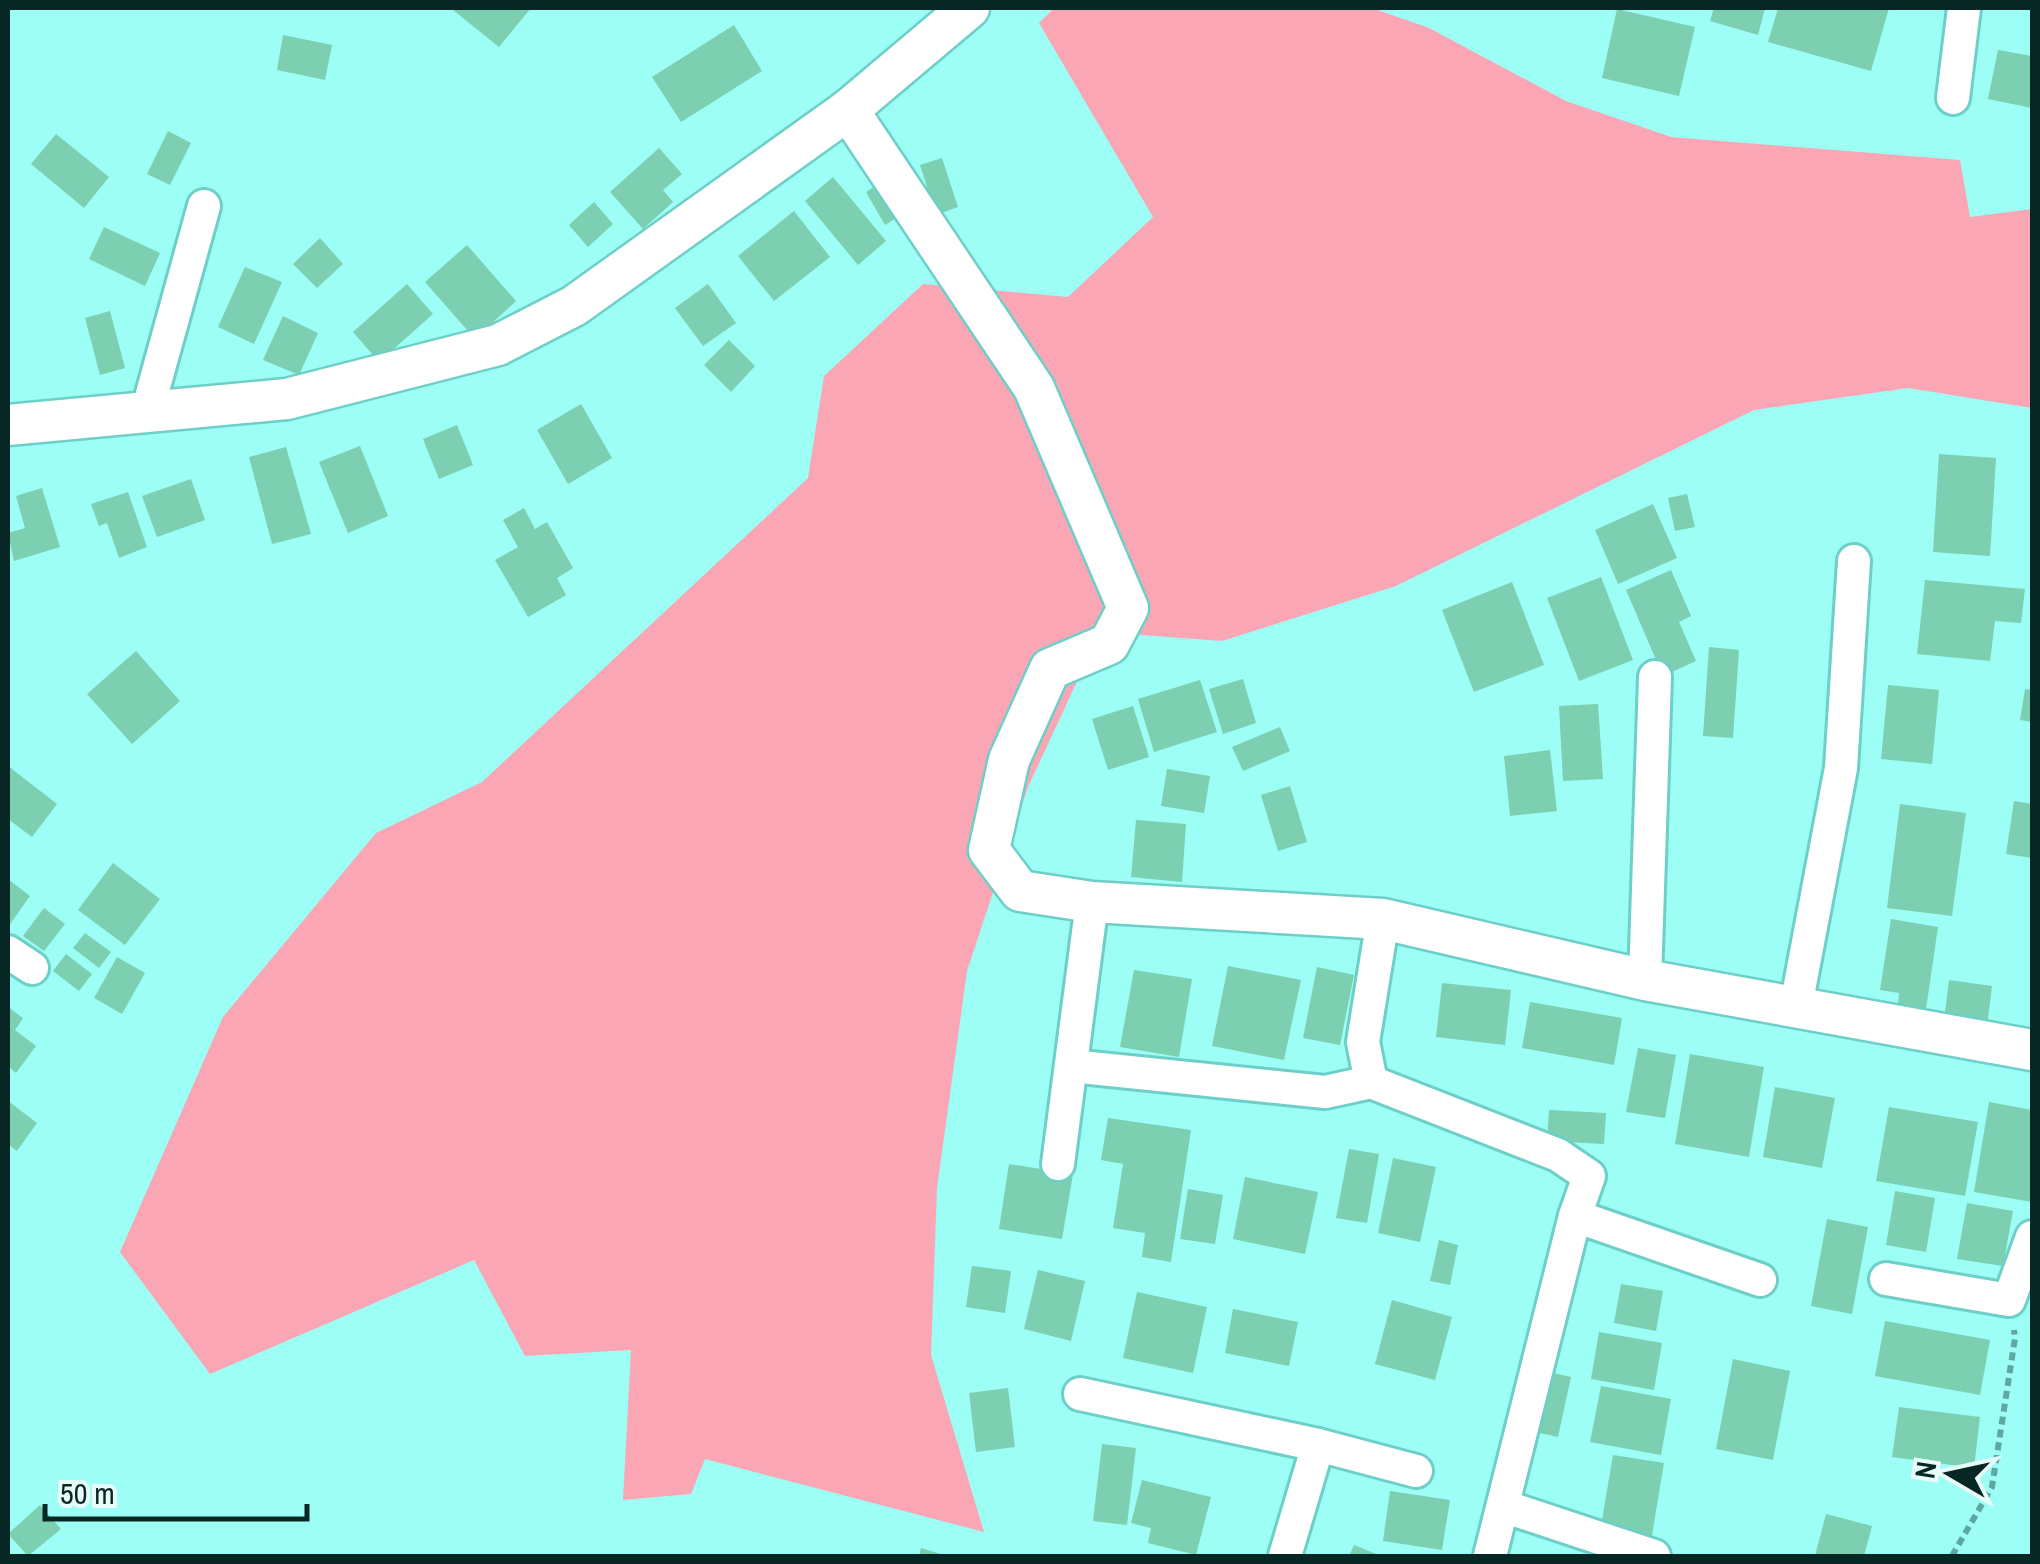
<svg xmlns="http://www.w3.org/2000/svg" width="2040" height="1564" font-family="'Archivo Narrow',sans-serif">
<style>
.green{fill:#faa6b5}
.building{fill:#7ccfb0}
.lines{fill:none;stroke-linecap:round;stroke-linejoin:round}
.minor-casing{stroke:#6dcfc7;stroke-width:38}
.tertiary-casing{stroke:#6dcfc7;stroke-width:45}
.path{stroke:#5fa7a1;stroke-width:6;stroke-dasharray:8 5;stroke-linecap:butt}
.minor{stroke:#fff;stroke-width:32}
.tertiary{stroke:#fff;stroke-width:40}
</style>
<rect width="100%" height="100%" fill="#9cfef5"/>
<path class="green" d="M1054 8H1372L1429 28 1566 101 1671 137 1960 160 1970 217 2032 209V408L1908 388 1754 410 1396 586 1222 641 1100 632 1028 787 967 971 937 1188 931 1355 984 1532 705 1459 691 1494 623 1500 631 1350 525 1356 474 1260 210 1374 120 1252 223 1017 376 833 482 782 808 478 824 376 923 284 1068 297 1153 217 1039 23Z"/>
<g class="building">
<path d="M456 8H531L499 47 453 10Z"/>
<path d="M1714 8H1765L1758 35 1710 21Z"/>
<path d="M1778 8H1889L1871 71 1768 42Z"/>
<path d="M1617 9 1695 27 1679 96 1602 78Z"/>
<path d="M734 25 762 71 681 122 652 77Z"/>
<path d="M283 35 332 45 325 80 277 70Z"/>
<path d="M1998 50 2032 56V108L1988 99Z"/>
<path d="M168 131 191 143 170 185 147 174Z"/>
<path d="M56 134 109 177 84 208 31 164Z"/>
<path d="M659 148 682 174 663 190 673 202 643 229 610 192Z"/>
<path d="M942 158 958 207 936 215 920 165Z"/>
<path d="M833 177 886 241 858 265 805 201Z"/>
<path d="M886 180 906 212 885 225 866 192Z"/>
<path d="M594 202 613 224 588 247 569 225Z"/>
<path d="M794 211 830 257 774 301 738 256Z"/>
<path d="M104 227 160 253 145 286 89 259Z"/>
<path d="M320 238 343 264 317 288 293 264Z"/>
<path d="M467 245 516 301 475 339 425 282Z"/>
<path d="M245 267 282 282 254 344 218 327Z"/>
<path d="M407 284 433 314 379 362 353 332Z"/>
<path d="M708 284 736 323 703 346 675 308Z"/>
<path d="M110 311 125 368 100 375 85 318Z"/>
<path d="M283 316 318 333 299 375 263 360Z"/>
<path d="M729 340 755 366 731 392 704 365Z"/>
<path d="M581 404 612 458 568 484 537 430Z"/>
<path d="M457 425 473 465 439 479 423 439Z"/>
<path d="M360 446 388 516 348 533 319 462Z"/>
<path d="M286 447 311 534 272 544 249 457Z"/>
<path d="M1939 454 1996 458 1990 556 1933 552Z"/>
<path d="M191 479 205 520 157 537 142 496Z"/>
<path d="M42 488 60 547 14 561 8 533 25 528 16 496Z"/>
<path d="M128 492 147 547 119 558 107 523 99 526 91 504Z"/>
<path d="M1687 494 1695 527 1675 531 1668 498Z"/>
<path d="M1653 504 1677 558 1618 584 1595 530Z"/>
<path d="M524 508 535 529 547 522 573 568 557 578 566 595 528 617 495 560 518 547 503 520Z"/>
<path d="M1671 570 1691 616 1679 622 1696 661 1663 676 1626 590Z"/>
<path d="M1601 577 1633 660 1579 681 1547 598Z"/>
<path d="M1925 580 2025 589 2021 623 1995 621 1990 661 1917 654Z"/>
<path d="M1512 582 1544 665 1474 692 1442 610Z"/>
<path d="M1709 647 1739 650 1733 738 1703 736Z"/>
<path d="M136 651 180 701 132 744 87 694Z"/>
<path d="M1243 679 1256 723 1223 734 1209 689Z"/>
<path d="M1200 680 1217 732 1154 752 1138 699Z"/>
<path d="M1888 685 1939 690 1932 764 1881 759Z"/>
<path d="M2025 689 2032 690V722L2020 720Z"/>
<path d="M1598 704 1603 779 1563 781 1559 706Z"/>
<path d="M1133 706 1149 757 1108 770 1092 719Z"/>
<path d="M1280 727 1290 751 1243 771 1232 747Z"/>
<path d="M1550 750 1557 811 1510 816 1504 756Z"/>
<path d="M8 766 57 804 32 837 8 819Z"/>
<path d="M1167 769 1210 776 1204 813 1161 806Z"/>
<path d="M1290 786 1307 842 1278 851 1261 795Z"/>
<path d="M2014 801 2032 804V858L2006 854Z"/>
<path d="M1900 804 1966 813 1952 916 1887 908Z"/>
<path d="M1136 820 1186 824 1182 882 1131 877Z"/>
<path d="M113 863 160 899 125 945 78 910Z"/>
<path d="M8 879 30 896 8 927Z"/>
<path d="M44 908 65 924 44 951 23 936Z"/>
<path d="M1891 919 1938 927 1926 1009 1898 1005 1899 993 1880 990Z"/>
<path d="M85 933 111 952 99 968 73 948Z"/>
<path d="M66 954 92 974 79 991 53 971Z"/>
<path d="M117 957 145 973 122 1014 94 998Z"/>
<path d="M1228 966 1301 980 1284 1060 1212 1046Z"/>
<path d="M1317 967 1354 975 1340 1045 1303 1038Z"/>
<path d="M1134 970 1192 979 1179 1057 1120 1047Z"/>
<path d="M1949 980 1992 986 1987 1027 1944 1021Z"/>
<path d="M1442 983 1511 990 1505 1045 1436 1037Z"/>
<path d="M1530 1002 1622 1018 1614 1065 1522 1048Z"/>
<path d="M8 1007 23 1018 15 1030 36 1046 16 1073 8 1066Z"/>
<path d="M1638 1048 1676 1055 1665 1118 1626 1112Z"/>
<path d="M1690 1054 1764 1067 1749 1157 1675 1144Z"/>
<path d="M1775 1087 1835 1098 1822 1168 1763 1157Z"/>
<path d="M8 1101 37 1123 17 1151 8 1144Z"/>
<path d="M1989 1102 2032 1110V1202L1974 1192Z"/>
<path d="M1889 1107 1978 1122 1965 1196 1876 1181Z"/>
<path d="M1549 1110 1606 1113 1604 1144 1547 1141Z"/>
<path d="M1108 1118 1191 1130 1171 1262 1142 1257 1145 1233 1113 1228 1123 1164 1101 1160Z"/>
<path d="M1349 1149 1379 1154 1367 1223 1336 1218Z"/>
<path d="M1393 1158 1436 1167 1420 1242 1378 1233Z"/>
<path d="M1009 1164 1073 1174 1062 1239 999 1229Z"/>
<path d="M1245 1177 1318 1192 1305 1254 1233 1239Z"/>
<path d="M1188 1189 1223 1195 1215 1244 1180 1239Z"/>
<path d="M1895 1191 1935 1198 1926 1252 1886 1245Z"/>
<path d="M1967 1203 2013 1211 2003 1266 1957 1259Z"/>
<path d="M1827 1219 1868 1227 1852 1314 1811 1306Z"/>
<path d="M1439 1240 1458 1245 1450 1285 1430 1281Z"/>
<path d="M972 1266 1011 1271 1005 1313 966 1307Z"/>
<path d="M1038 1270 1085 1281 1071 1341 1024 1329Z"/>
<path d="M1621 1284 1663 1291 1656 1331 1614 1323Z"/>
<path d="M1137 1292 1207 1307 1193 1373 1123 1358Z"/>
<path d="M1392 1300 1452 1317 1435 1380 1375 1364Z"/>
<path d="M1233 1309 1298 1322 1289 1366 1225 1353Z"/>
<path d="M1885 1321 1990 1340 1980 1395 1875 1376Z"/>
<path d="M1599 1332 1662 1343 1654 1390 1591 1379Z"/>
<path d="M1733 1359 1790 1371 1773 1460 1716 1449Z"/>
<path d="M1553 1373 1571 1377 1558 1437 1540 1433Z"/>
<path d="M1601 1386 1671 1399 1661 1455 1590 1442Z"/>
<path d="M1008 1388 1015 1447 976 1452 969 1393Z"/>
<path d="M1899 1407 1980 1417 1974 1468 1892 1457Z"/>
<path d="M1102 1444 1136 1448 1127 1525 1093 1521Z"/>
<path d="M1613 1455 1664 1463 1651 1541 1600 1532Z"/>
<path d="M1142 1480 1211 1497 1196 1555 1148 1543 1151 1528 1131 1523Z"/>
<path d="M1390 1491 1450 1500 1442 1550 1383 1541Z"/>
<path d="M40 1505 61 1529 28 1556 8 1534Z"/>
<path d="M1826 1514 1872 1526 1864 1556H1815Z"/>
<path d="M1354 1545 1381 1556H1349Z"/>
<path d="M921 1548 947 1556H919Z"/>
</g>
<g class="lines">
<defs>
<g id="minor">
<path d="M1953 98 1964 8"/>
<path d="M147 412 204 206"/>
<path d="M1383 919 1363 1042 1371 1082 1558 1155 1589 1176 1575 1216 1490 1556"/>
<path d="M8 952 32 968"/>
<path d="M1645 980 1655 677"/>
<path d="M1796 1006 1841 768 1854 561"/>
<path d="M1071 1066 1325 1092 1371 1082"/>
<path d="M1058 1164 1092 902"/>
<path d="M1575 1216 1760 1280"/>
<path d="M1886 1279 2009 1300 2032 1237"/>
<path d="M1080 1394 1318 1445 1416 1471"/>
<path d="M1503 1506 1654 1556"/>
<path d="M1285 1556 1318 1445"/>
</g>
<g id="tertiary">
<path d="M848 110 1034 388 1128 608 1109 644 1050 669 1009 760 989 850 1020 891 1092 902 1383 919 1645 980 2032 1050"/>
<path d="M8 425 287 399 498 345 574 306 848 110 969 8"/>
</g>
</defs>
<use href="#minor" class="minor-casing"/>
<use href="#tertiary" class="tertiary-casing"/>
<path class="path" d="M1952 1556 1992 1487 2015 1338 2014 1330"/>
<use href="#minor" class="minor"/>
<use href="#tertiary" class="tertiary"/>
</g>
<rect width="2040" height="1564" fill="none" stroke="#062724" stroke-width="20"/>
<g transform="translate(1950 1474) rotate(279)" stroke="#e9fbf9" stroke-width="8" paint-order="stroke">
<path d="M0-8L18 38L0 25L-18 38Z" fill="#062724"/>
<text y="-15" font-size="28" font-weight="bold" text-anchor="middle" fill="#062724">N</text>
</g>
<path d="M45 1504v15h262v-15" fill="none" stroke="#062724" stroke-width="5"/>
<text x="60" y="1504" font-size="30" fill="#062724" stroke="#e9fbf9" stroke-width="8" paint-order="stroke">50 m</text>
</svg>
